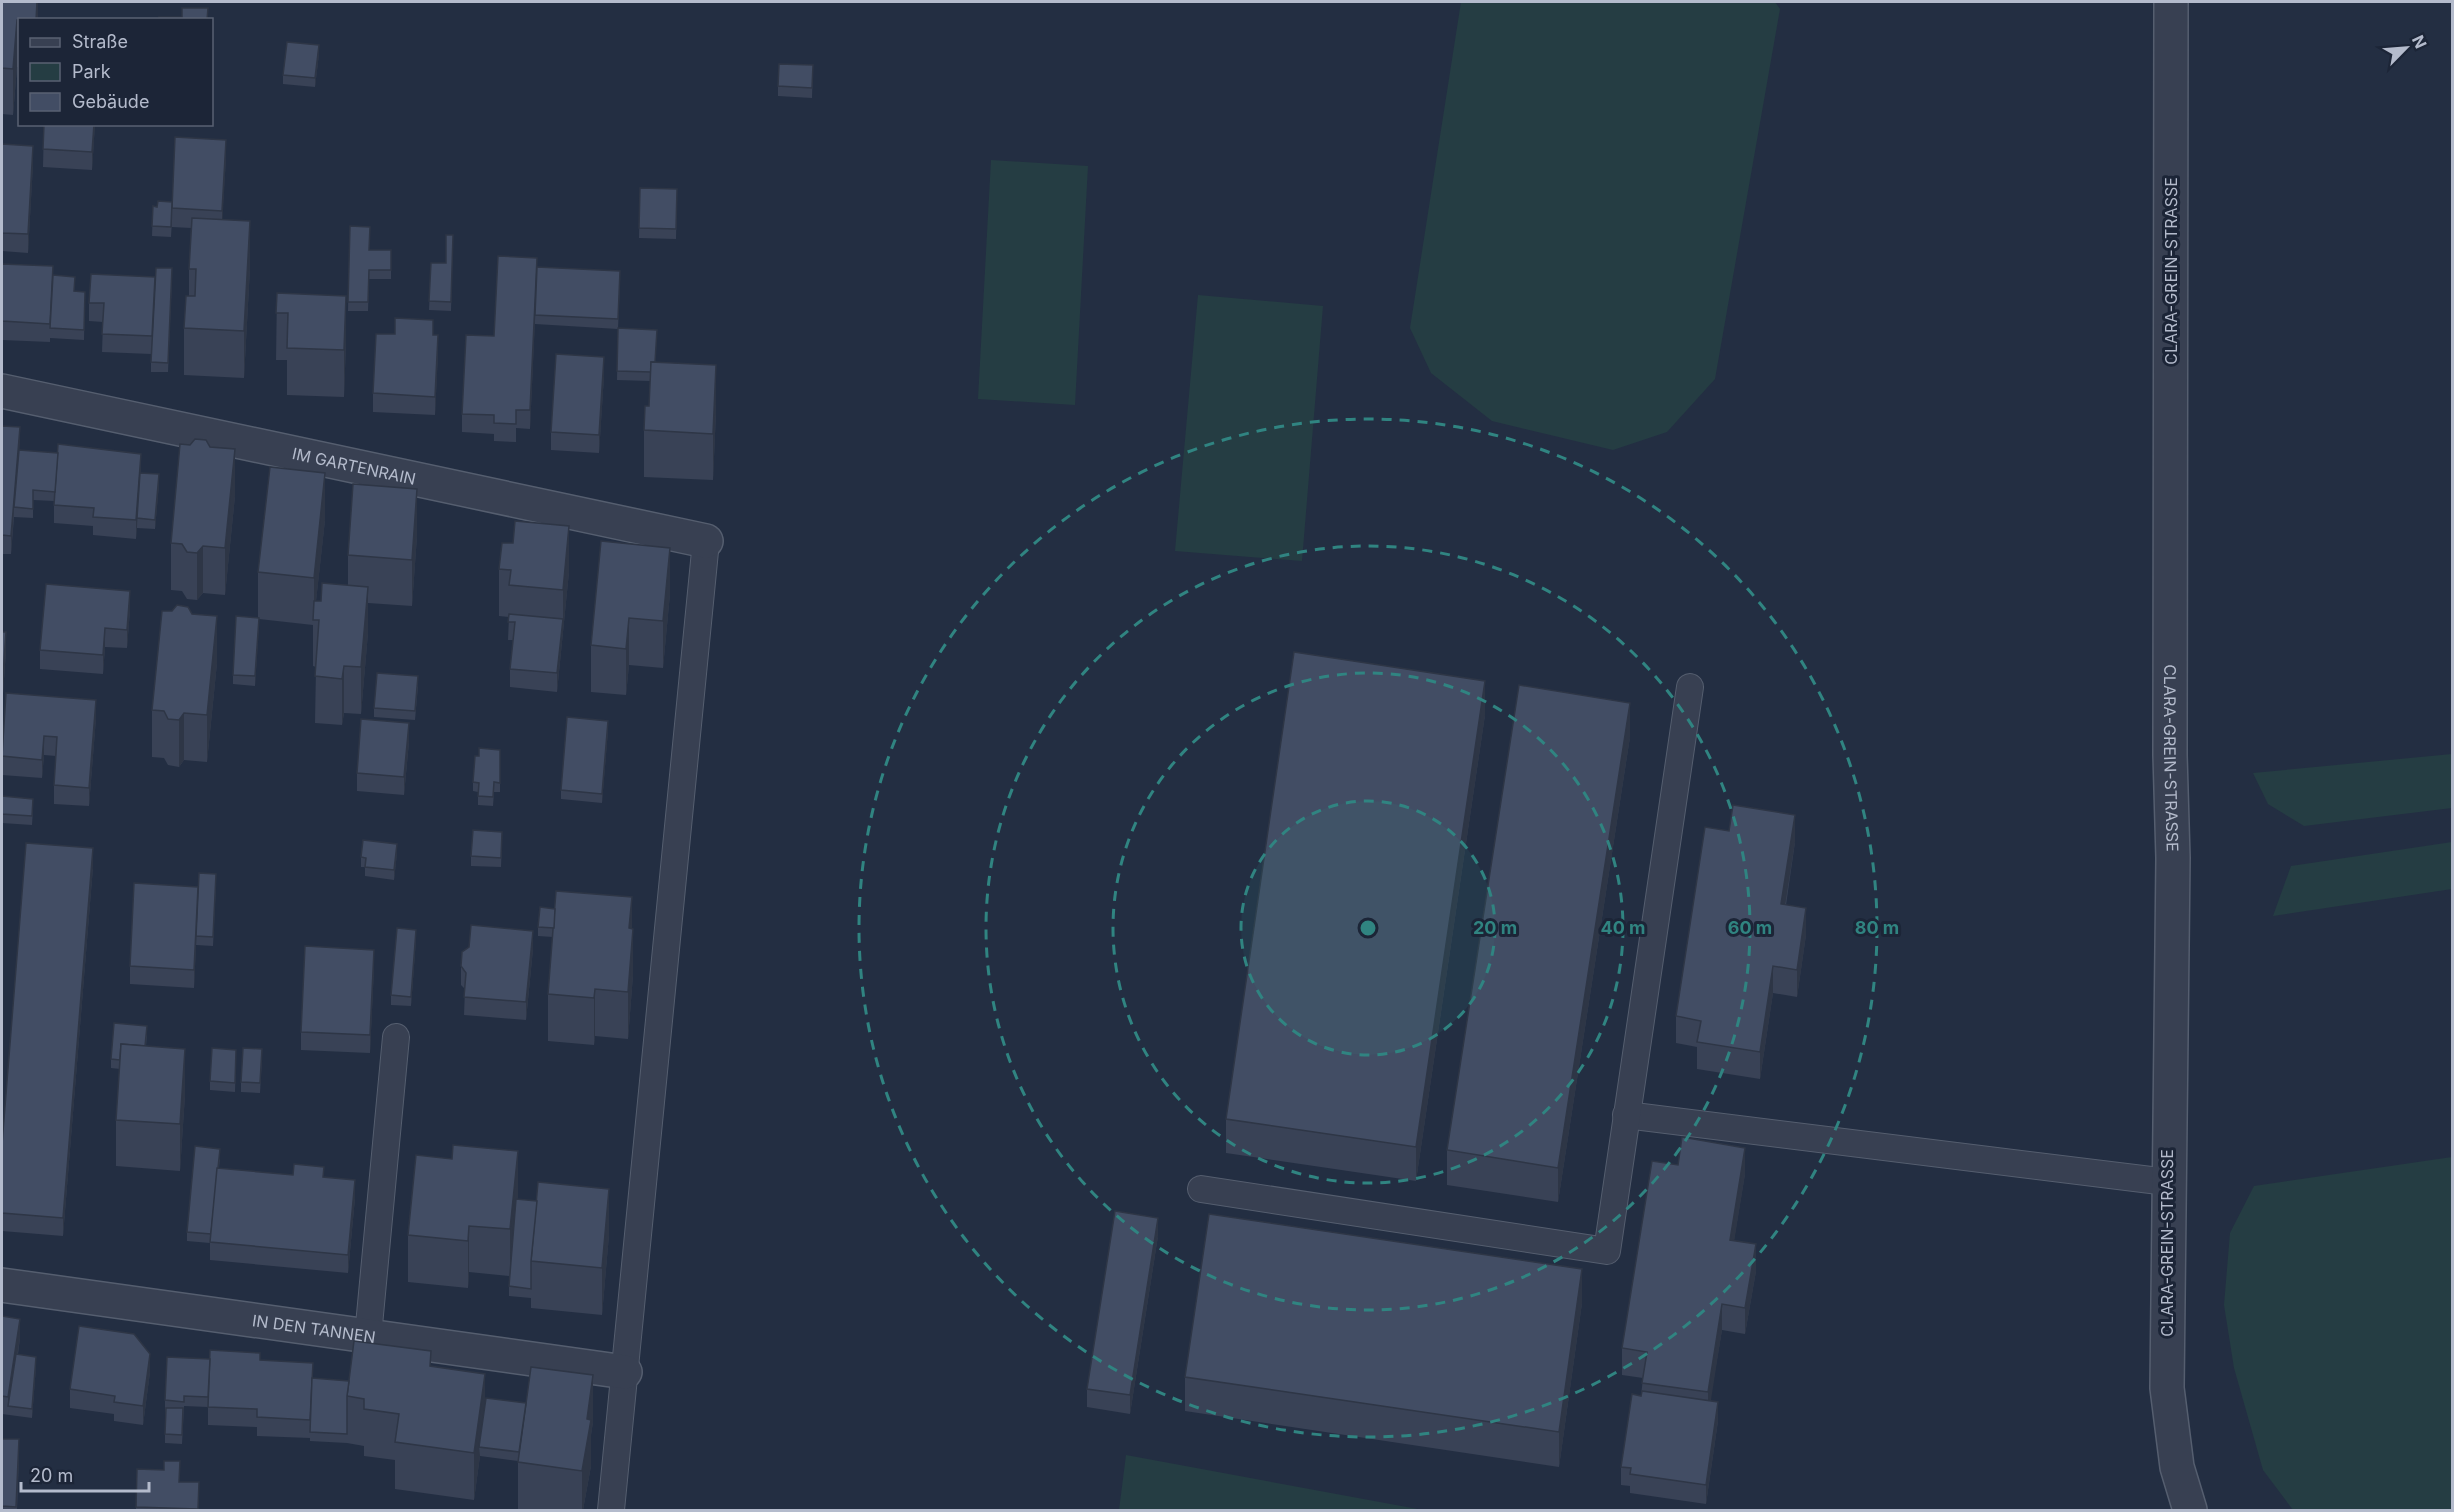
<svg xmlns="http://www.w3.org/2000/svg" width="2454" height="1512" font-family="Inter,sans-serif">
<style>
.green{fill:#253d43}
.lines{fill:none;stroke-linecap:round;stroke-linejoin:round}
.service-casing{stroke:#555e6f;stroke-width:28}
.minor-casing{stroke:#555e6f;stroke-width:36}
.tertiary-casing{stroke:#555e6f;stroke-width:36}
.service{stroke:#384052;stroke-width:26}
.minor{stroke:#384052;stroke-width:33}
.tertiary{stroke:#384052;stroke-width:33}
.wall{fill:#394256}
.shaded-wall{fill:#2e3646}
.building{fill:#424d64;stroke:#2e3646;stroke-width:1.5}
.ring{fill:none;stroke:#308481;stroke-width:3;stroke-dasharray:10 8}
.labels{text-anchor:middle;stroke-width:6;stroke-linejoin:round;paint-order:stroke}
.street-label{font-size:16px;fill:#b4bbcc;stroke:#1c2537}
.centre{fill:#308481;stroke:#1c2537;stroke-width:3}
.ring-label{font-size:18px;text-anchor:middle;font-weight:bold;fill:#308481;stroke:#1c2537;stroke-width:6;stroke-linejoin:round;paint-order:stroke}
</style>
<rect width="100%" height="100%" fill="#232e42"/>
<g class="green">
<path d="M1461 2H1775L1780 9 1715 379 1667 432 1613 450 1492 421 1431 373 1410 328Z"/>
<path d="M991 160 1088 166 1075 405 978 399Z"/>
<path d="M1198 295 1323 306 1302 561 1175 551Z"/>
<path d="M2452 754V808L2304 826 2268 804 2253 773Z"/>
<path d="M2452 842V889L2273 916 2291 866Z"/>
<path d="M2452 1157V1510H2293L2263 1470 2234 1368 2224 1305 2230 1233 2254 1186Z"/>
<path d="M1126 1455 1423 1510H1119Z"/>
</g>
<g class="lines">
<defs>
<g id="service">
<path d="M1626 1115 2167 1182"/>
<path d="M1201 1189 1607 1251 1690 687"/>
<path d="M368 1336 396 1037"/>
<path d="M611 1510 706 541"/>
</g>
<g id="minor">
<path id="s1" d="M2 391 706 541"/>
<path id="s2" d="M2 1285 625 1372"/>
</g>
<g id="tertiary">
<path id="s3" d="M2171 2 2170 755 2173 858 2167 1388 2177 1467 2190 1510"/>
</g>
</defs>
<use href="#service" class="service-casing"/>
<use href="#minor" class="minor-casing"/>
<use href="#tertiary" class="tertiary-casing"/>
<use href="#service" class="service"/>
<use href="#minor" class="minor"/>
<use href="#tertiary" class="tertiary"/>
</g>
<g class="wall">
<path d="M2 2H38V20H20V67H17L13 115 2 114Z"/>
<path d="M319 54 315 87 283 84V75Z"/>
<path d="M813 65 812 98 778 96V86Z"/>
<path d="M44 124H95L92 170 43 167Z"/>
<path d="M2 144 33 164 28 253 2 251Z"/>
<path d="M226 158 222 220 250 268 244 378 184 375V328L189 296V269L191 228 172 227V220L171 237 152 236 153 206 157 207 172 202Z"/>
<path d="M640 188 677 189 676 239 639 238Z"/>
<path d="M350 226 369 250H391V279H369L368 311H348Z"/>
<path d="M453 235 451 311 429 310 431 263H446Z"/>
<path d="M2 264 53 275 75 292H85L84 340 50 338V335V342L2 340Z"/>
<path d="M537 267 620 281 618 329 535 324V319L530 429 516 428V442L494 441V434L462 432V414L494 336Z"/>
<path d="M172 277 168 372H151V354L102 352 103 322 89 321V303Z"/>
<path d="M277 293 346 342 344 397 287 395V360H276Z"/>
<path d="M618 328 656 362 716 412 713 480 644 477V430L649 406 650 381 617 380Z"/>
<path d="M395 334 433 335 438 353 435 415 373 412V393Z"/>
<path d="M604 376 599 453 551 450V432Z"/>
<path d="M2 426 19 450 141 473 159 484 155 529 137 528V524L136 539 93 535V526L54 523V501L33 500V518L14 517 11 554H2Z"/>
<path d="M235 496 225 595 203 593 197 600 187 599 182 591 171 590V543Z"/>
<path d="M325 520 316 601H321L348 585V555L417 536 412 606 368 603V633L361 714 344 713 342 725 315 723 316 667 313 666V625L259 619 255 686 233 684V675L258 618V572Z"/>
<path d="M601 541 670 594 663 668 629 665 626 695 591 692V645Z"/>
<path d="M499 569 569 572 557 692 510 687V669L513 640H508L509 617 499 616Z"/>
<path d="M130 610 127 648 105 647 103 674 40 669V650Z"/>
<path d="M2 632 6 650 3 694H2Z"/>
<path d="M217 663 207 762 184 760 179 767 168 765 164 758 152 757V710Z"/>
<path d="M418 686 415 720 374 717V708Z"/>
<path d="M6 693 96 718 89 806 54 804V785L56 756 44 755 42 778 2 775V756Z"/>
<path d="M1485 715 1416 1181 1226 1153V1119Z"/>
<path d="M608 730 602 803 561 799V790Z"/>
<path d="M1630 737 1558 1202 1447 1185V1150Z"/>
<path d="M409 742 404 795 357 791V773Z"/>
<path d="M500 750V792H494L493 806 478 805V792L473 791V782L479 756Z"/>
<path d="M33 808 32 825 2 823V811Z"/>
<path d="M502 842 501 867 471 866V856Z"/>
<path d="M1795 842 1786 905 1806 935 1797 997 1773 993 1760 1079 1697 1069V1047L1676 1043V1016Z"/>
<path d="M397 853 394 880 365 876V867H361V857Z"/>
<path d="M93 867 63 1236 2 1231V1144Z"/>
<path d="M216 884 213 946 196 945 194 988 130 984V966L198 887Z"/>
<path d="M538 927 632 928 633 975 628 1039 595 1036 594 1045 548 1041V994L553 937 538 936Z"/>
<path d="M416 939 411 1006 391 1005V995Z"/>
<path d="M533 949 526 1020 464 1015 465 989 461 985V966Z"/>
<path d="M374 968 370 1053 301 1050V1032Z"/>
<path d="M147 1035 146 1046 185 1095 180 1171 116 1166V1120L120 1069 111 1068V1059Z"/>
<path d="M262 1058 260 1093 241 1092V1082Z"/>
<path d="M236 1059 235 1092 210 1090V1081Z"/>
<path d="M220 1158 219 1168 293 1175 324 1177 355 1198 348 1273 210 1260V1243L187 1241V1232Z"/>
<path d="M1678 1165 1745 1174 1734 1240 1756 1271 1745 1334 1722 1330 1710 1401 1718 1421 1706 1504 1630 1493V1486L1621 1485V1467L1641 1396 1643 1378 1622 1375V1348Z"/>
<path d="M518 1200 609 1235 602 1315 531 1308V1298L509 1296V1276L469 1272 468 1288 408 1282V1235Z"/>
<path d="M1158 1236 1130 1414 1087 1407V1389Z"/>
<path d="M1582 1303 1559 1467 1185 1411V1377Z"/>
<path d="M2 1316 20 1338 18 1354 36 1366 32 1418 2 1414Z"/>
<path d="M210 1359 260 1360 313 1378 349 1381 431 1366 485 1409 593 1422 591 1435V1466L583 1510H530L518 1509V1461L480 1456 474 1500 395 1489V1460L364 1456V1446L347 1443 310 1441V1438L257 1436V1427L208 1425V1407L184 1406 182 1444 165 1443V1400Z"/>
<path d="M150 1372 143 1425 114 1421V1414L70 1408V1389Z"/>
<path d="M2 1439 19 1458 17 1510H2Z"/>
<path d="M180 1482H199L198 1510H136V1507Z"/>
</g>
<g class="shaded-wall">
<path d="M37 2H38V20H36Z"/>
<path d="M17 20V67L13 115V69Z"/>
<path d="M319 45V54L315 87V78Z"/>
<path d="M94 124H95L92 170V152Z"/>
<path d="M226 140V158L222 229V211Z"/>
<path d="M33 146V164L28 253V234Z"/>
<path d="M250 221V268L244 378V331Z"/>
<path d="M537 258V277L530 429V410Z"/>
<path d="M346 296V342L344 397V350Z"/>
<path d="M438 335V353L435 415V397Z"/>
<path d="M604 357V376L599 453V435Z"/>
<path d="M716 365V412L713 480V434Z"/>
<path d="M20 427V445L15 508 14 507 11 554V536Z"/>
<path d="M235 449V496L225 595V548Z"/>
<path d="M141 454V472L136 539V520Z"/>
<path d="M325 473V520L314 620V578Z"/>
<path d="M159 474V484L155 529V520Z"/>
<path d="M417 489V536L412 606V560Z"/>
<path d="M569 526V572L557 692V673L563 619V590Z"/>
<path d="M203 546V593L197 600V553Z"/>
<path d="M670 548V594L663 668V621Z"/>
<path d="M368 587V633L361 714V667Z"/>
<path d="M130 591V610L127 648V630Z"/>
<path d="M217 616V663L207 762V715Z"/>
<path d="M259 618V627L255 686V676Z"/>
<path d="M629 618V665L626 695V649Z"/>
<path d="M105 628V647L103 674V655Z"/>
<path d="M6 632V650L3 694V675Z"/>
<path d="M344 666V713L342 725V679Z"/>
<path d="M1485 681V715L1416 1181V1147Z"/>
<path d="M96 700V718L89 806V788Z"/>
<path d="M1630 703V737L1558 1202V1168Z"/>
<path d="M184 713V760L179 767V720Z"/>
<path d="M608 721V730L602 803V794Z"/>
<path d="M409 723V742L404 795V777Z"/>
<path d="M44 736V755L42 778V760Z"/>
<path d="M1795 815V842L1781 931V904Z"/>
<path d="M397 844V853L394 880V870Z"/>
<path d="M93 848V867L63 1236V1218Z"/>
<path d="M198 887V905L194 988V970Z"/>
<path d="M632 897V944L629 928Z"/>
<path d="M1806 908V935L1797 997V970Z"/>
<path d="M633 929V975L628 1039V992Z"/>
<path d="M416 930V939L411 1006V997Z"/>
<path d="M533 931V949L526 1020V1002Z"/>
<path d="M374 950V968L370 1053V1035Z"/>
<path d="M1773 966V993L1760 1079V1052Z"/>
<path d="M595 989V1036L594 1045V998Z"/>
<path d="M185 1049V1095L180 1171V1124Z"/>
<path d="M1745 1148V1174L1730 1267V1240Z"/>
<path d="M518 1151V1198L510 1276V1229Z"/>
<path d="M355 1180V1198L348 1273V1255Z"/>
<path d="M609 1189V1235L602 1315V1268Z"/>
<path d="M1158 1218V1236L1130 1414V1395Z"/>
<path d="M469 1226V1272L468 1288V1241Z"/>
<path d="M1756 1244V1271L1745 1334V1308Z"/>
<path d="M1582 1269V1303L1559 1467V1432Z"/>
<path d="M1722 1304V1330L1708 1419V1392Z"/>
<path d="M20 1319V1338L9 1406H8V1397Z"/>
<path d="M150 1354V1372L143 1425V1406Z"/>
<path d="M36 1357V1366L32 1418V1409Z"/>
<path d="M485 1374V1420L479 1447 480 1456 474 1500V1453Z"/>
<path d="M593 1375V1422L591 1435V1466L583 1510H582V1471L587 1419Z"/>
<path d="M1718 1402V1421L1706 1504V1485Z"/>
<path d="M19 1439V1458L16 1510Z"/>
</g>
<g class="building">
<path d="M2 2H37L36 20H17L13 69 2 68Z"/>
<path d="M182 8H208L207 20H159V17H182Z"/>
<path d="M287 42 319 45 315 78 283 75Z"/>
<path d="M779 64 813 65 812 88 778 86Z"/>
<path d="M44 124H94L92 152 43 149Z"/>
<path d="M175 137 226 140 222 211 172 208Z"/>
<path d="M2 144 33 146 28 234 2 233Z"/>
<path d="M640 188 677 189 676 229 639 228Z"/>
<path d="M158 201 172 202 171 227 152 226 153 206 157 207Z"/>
<path d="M192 218 250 221 244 331 184 328 186 296H195L196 269H189Z"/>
<path d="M350 226 370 227 369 250H391V270H369L368 302H348Z"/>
<path d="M446 235H453L451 302 429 301 431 263H446Z"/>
<path d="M498 256 537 258 530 410H516V424L494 423V415L462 414 466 335 494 336Z"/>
<path d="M2 264 53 266 50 324 2 321Z"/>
<path d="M537 267 620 271 618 319 535 315Z"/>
<path d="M156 268H172L168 363 151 362Z"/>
<path d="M91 274 155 277 152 336 102 334 104 303H89Z"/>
<path d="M53 275 75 277 74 291 85 292 84 330 50 328Z"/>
<path d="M277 293 346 296 344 350 287 348 288 313H276Z"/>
<path d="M395 318 433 320V335H438L435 397 373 393 376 334H395Z"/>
<path d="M618 328 657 330 655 362H651V372L617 371Z"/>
<path d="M556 354 604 357 599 435 551 432Z"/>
<path d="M651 362 716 365 713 434 644 430 645 406H649Z"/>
<path d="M2 426 20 427 11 536 2 535Z"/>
<path d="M195 439 206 440 210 447 235 449 225 548 203 546 197 553 187 552 182 544 171 543 180 444 190 445Z"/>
<path d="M58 444 141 454 136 520 93 517 94 508 54 505Z"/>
<path d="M19 450 58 453 55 492 33 490V509L14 507Z"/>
<path d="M270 467 325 473 314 578 258 572Z"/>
<path d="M140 473 159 474 155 520 137 518Z"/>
<path d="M353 484 417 489 412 560 348 555Z"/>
<path d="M515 521 569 526 563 590 509 585 511 570 499 569 502 543H513Z"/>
<path d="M601 541 670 548 663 621 629 618 626 649 591 645Z"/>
<path d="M322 583 368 587 361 667 344 666 342 679 315 676 319 620H313L314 601H321Z"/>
<path d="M46 584 130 591 127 630 105 628 103 655 40 650Z"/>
<path d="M177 605 188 607 192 614 217 616 207 715 184 713 179 720 168 719 164 711 152 710 162 611H172Z"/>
<path d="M509 614 563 619 557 673 510 669 515 622H508Z"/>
<path d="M236 616 259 618 255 676 233 675Z"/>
<path d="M2 632H6L3 675H2Z"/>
<path d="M1294 652 1485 681 1416 1147 1226 1119Z"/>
<path d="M377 673 418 676 415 711 374 708Z"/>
<path d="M1519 685 1630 703 1558 1168 1447 1150Z"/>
<path d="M6 693 96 700 89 788 54 785 57 737 44 736 42 760 2 756Z"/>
<path d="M567 717 608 721 602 794 561 790Z"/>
<path d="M361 719 409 723 404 777 357 773Z"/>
<path d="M479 748 500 750V783L494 782 493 797 478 796 479 783 473 782 475 756H479Z"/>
<path d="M2 796 33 799 32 816 2 814Z"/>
<path d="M1733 805 1795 815 1781 904 1806 908 1797 970 1773 966 1760 1052 1697 1042 1701 1021 1676 1016 1705 827 1729 831Z"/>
<path d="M473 830 502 832 501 858 471 856Z"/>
<path d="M363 840 397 844 394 870 365 867 366 858 361 857Z"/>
<path d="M26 843 93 848 63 1218 2 1213V1144Z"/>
<path d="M199 873 216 874 213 937 196 936Z"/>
<path d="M134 883 198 887 194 970 130 966Z"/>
<path d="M556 891 632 897 629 928 633 929 628 992 595 989 594 998 548 994Z"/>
<path d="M540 907 555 909 554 928 538 927Z"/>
<path d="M471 925 533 931 526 1002 464 997 466 973 461 966 462 952 469 947Z"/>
<path d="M397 928 416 930 411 997 391 995Z"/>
<path d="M305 946 374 950 370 1035 301 1032Z"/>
<path d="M114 1023 147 1026 145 1046 121 1044 120 1060 111 1059Z"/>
<path d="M121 1044 185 1049 180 1124 116 1120Z"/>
<path d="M212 1048 236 1050 235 1083 210 1081Z"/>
<path d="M243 1048 262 1049 260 1083 241 1082Z"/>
<path d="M1682 1137 1745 1148 1730 1240 1756 1244 1745 1308 1722 1304 1708 1392 1642 1383 1647 1352 1622 1348 1652 1161 1678 1165Z"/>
<path d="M453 1145 518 1151 510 1229 469 1226 468 1241 408 1235 416 1155 452 1159Z"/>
<path d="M195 1146 220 1149 211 1234 187 1232Z"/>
<path d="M294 1164 324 1167 323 1177 355 1180 348 1255 210 1242 217 1168 293 1175Z"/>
<path d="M538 1182 609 1189 602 1268 531 1261Z"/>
<path d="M516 1199 537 1201 531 1261V1289L509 1286Z"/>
<path d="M1115 1211 1158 1218 1130 1395 1087 1389Z"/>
<path d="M1209 1214 1582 1269 1559 1432 1185 1377Z"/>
<path d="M2 1316 20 1319 8 1397 2 1396Z"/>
<path d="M79 1326 134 1334 150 1354 143 1406 114 1402 115 1396 70 1389Z"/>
<path d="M354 1341 431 1351 430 1366 485 1374 474 1453 395 1442 399 1414 364 1409V1399L347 1396Z"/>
<path d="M210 1350 260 1353V1360L313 1363 310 1420 257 1417V1409L208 1407Z"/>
<path d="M16 1354 36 1357 32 1409 8 1406Z"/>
<path d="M167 1357 210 1359 208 1397 184 1396V1402L165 1400Z"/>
<path d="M531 1367 593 1375 587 1419 591 1420 582 1471 518 1462Z"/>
<path d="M312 1378 349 1381 347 1396V1434L310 1432Z"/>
<path d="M1642 1391 1718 1402 1706 1485 1630 1474 1631 1468 1621 1467 1632 1394 1641 1396Z"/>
<path d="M486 1398 526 1403 519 1452 479 1447Z"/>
<path d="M166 1408H183L182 1435 165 1434Z"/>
<path d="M2 1439H19L16 1507 2 1506Z"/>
<path d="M164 1461H180L179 1482H199L198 1509 136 1507 137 1469 164 1470Z"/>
</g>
<circle cx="1368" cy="928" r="127" fill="#308481" fill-opacity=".12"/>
<g class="ring">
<circle cx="1368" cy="928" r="127"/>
<circle cx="1368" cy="928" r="255"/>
<circle cx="1368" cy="928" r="382"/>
<circle cx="1368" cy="928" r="509"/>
</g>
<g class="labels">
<g class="street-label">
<text transform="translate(2171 271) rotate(-90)" y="6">CLARA-GREIN-STRASSE</text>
<text dy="6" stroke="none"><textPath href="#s1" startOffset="360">IM GARTENRAIN</textPath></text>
<text dy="6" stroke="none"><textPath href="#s3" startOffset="756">CLARA-GREIN-STRASSE</textPath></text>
<text transform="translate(2167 1243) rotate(-90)" y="6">CLARA-GREIN-STRASSE</text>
<text dy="6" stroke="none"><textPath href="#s2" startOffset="315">IN DEN TANNEN</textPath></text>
</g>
</g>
<circle cx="1368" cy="928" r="9" class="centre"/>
<g class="ring-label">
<text x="1495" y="934">20 m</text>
<text x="1623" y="934">40 m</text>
<text x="1750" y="934">60 m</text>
<text x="1877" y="934">80 m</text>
</g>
<rect width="2454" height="1512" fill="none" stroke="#b4bbcc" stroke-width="6"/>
<rect x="18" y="18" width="195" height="108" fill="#1c2537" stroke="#596173" stroke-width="1.5"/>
<rect x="30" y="38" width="30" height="9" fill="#384052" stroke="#596173" stroke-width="1.5"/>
<text x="72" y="48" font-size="18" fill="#b4bbcc">Straße</text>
<rect x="30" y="63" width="30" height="18" fill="#253d43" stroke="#596173" stroke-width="1.5"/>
<text x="72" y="78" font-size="18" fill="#b4bbcc">Park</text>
<rect x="30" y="93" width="30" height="18" fill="#424d64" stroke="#596173" stroke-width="1.5"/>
<text x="72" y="108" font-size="18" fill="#b4bbcc">Gebäude</text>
<g transform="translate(2406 48) rotate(65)" stroke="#1c2537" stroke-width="4.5" paint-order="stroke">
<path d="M0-4.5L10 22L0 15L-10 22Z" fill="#b4bbcc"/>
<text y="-9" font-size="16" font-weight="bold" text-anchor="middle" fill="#b4bbcc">N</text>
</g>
<path d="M21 1482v9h128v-9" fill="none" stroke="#b4bbcc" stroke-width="3"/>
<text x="30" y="1482" font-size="18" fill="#b4bbcc" stroke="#1c2537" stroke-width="4.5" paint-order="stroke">20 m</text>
</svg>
